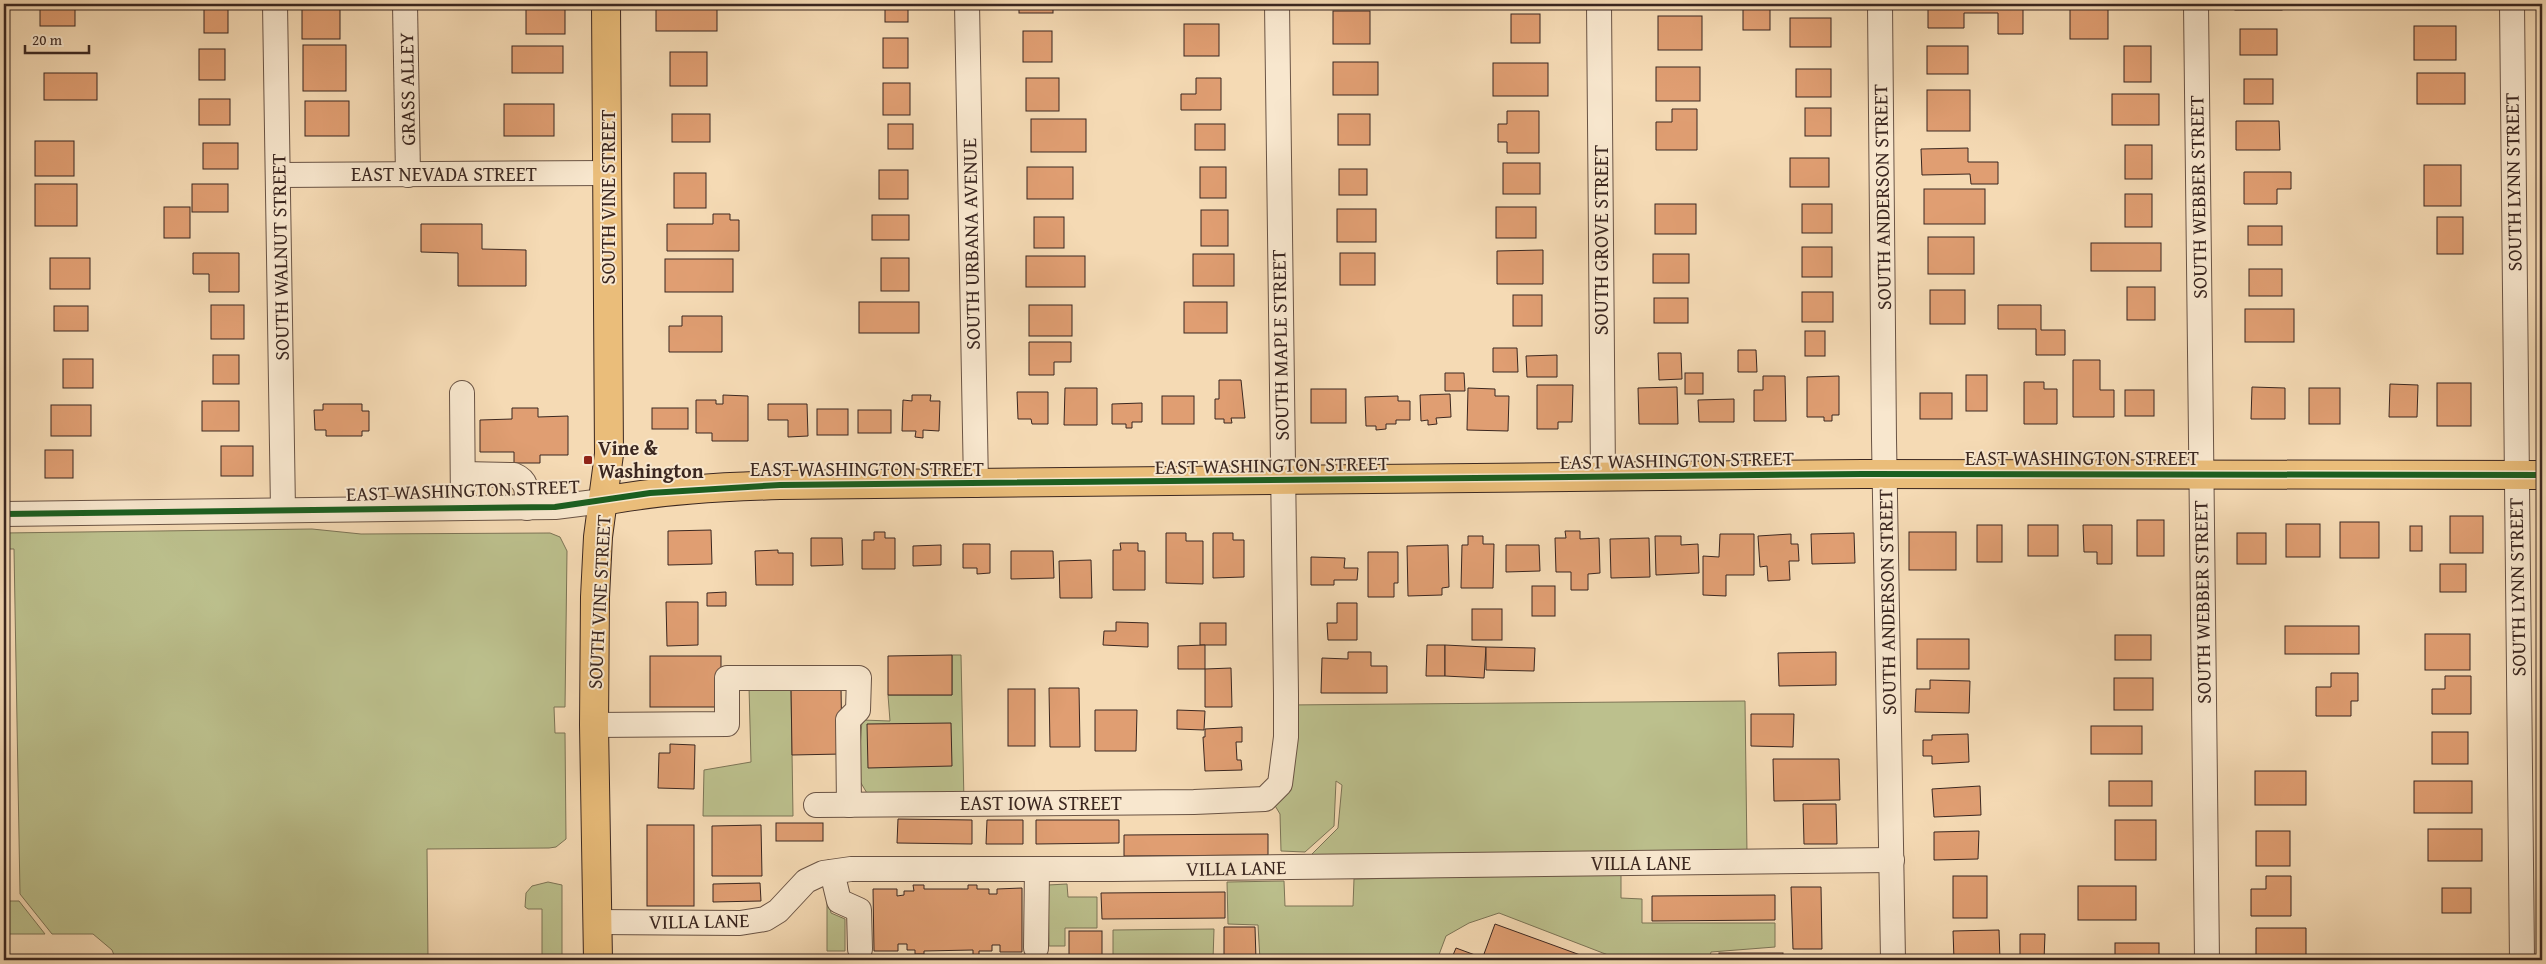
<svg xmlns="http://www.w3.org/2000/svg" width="2546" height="964" font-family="'Gentium Book Plus',serif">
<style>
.green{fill:#bcc08d;stroke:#7c7456}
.building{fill:#e09e72;stroke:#3b2720}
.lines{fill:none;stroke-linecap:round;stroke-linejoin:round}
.minor-casing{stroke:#6a5445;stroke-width:26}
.major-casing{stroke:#3b2720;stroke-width:30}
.minor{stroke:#f8e7ce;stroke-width:24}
.major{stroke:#eabd7a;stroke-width:28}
.cycleway-casing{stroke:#f8e7ce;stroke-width:9}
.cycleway{stroke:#1b5e20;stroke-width:6}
.poi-dot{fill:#8f2418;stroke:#f8e7ce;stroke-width:2}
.labels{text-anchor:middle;stroke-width:4;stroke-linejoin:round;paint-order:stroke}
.street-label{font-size:20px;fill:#3b2720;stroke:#f8e7ce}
.poi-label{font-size:20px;font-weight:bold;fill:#3b2720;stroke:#f8e7ce;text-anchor:start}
</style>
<rect width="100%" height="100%" fill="#f5dab4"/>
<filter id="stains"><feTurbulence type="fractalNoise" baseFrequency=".004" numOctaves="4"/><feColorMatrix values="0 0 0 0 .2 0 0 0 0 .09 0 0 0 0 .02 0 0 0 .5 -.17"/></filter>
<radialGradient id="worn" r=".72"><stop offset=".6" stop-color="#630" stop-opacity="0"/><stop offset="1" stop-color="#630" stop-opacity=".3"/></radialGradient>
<g class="green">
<path d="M312 529 361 534 550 533 560 537 567 551 565 707H554L555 733H565L566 839 556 847 549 848 427 849 428 960H116L112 950 93 934H52L20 894 14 549H4V533Z"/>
<path d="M952 655H961L964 803 874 805 858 778 862 720 890 721 888 695H952Z"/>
<path d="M749 687H791L793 816H703L704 770 751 762Z"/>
<path d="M1745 701 1747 854 1308 858 1338 828 1342 785 1336 781 1334 826 1305 852 1281 851 1280 814 1271 799 1288 705Z"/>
<path d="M1621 874V898L1642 899V923H1775V947L1711 952 1709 960H1621L1499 913 1469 923 1446 936 1437 960H1260L1258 925 1228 924 1227 882 1284 881 1285 906H1353L1354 879Z"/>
<path d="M548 882 562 885V960H542V909H528L525 907 526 893 532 886Z"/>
<path d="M1067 884 1068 897H1097V928H1065V946H1049L1048 885Z"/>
<path d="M827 895 831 913 845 919V951H827Z"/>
<path d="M4 901H19L45 934H4Z"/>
<path d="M1214 929 1213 960H1113V930Z"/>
<path d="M1056 955V960H851V956Z"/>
</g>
<g class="building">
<rect x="40" y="4" width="35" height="22"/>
<rect x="204" y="4" width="24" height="29"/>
<rect x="302" y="4" width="38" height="35"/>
<rect x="656" y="4" width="61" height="27"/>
<rect x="885" y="4" width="23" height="18"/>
<rect x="1019" y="4" width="34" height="9"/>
<rect x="1743" y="4" width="27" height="26"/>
<path d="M1928 4 2023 5V34H1998V13H1964V28H1928Z"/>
<rect x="2070" y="4" width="38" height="35"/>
<rect x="2235" y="4" width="47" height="6"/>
<rect x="526" y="7" width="39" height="27"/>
<rect x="1333" y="11" width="37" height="33"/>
<rect x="1511" y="14" width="29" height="29"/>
<rect x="1658" y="16" width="44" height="34"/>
<rect x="1790" y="18" width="41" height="29"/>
<rect x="1184" y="24" width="35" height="32"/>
<rect x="2414" y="26" width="42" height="34"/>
<rect x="2240" y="29" width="37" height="26"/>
<rect x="1023" y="31" width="29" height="31"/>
<rect x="883" y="38" width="25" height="30"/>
<rect x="303" y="45" width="43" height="46"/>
<rect x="512" y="46" width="51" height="27"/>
<rect x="1927" y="46" width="41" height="28"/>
<rect x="2124" y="46" width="27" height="36"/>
<rect x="199" y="49" width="26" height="31"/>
<rect x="670" y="52" width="37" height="34"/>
<rect x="1333" y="62" width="45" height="33"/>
<rect x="1493" y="63" width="55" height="33"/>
<rect x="1656" y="67" width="44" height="34"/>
<rect x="1796" y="69" width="35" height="28"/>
<rect x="44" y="73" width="53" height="27"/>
<rect x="2417" y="73" width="48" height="31"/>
<rect x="1026" y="78" width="33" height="33"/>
<path d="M1196 78H1221V110H1181V94H1196Z"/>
<rect x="2244" y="79" width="29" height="25"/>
<rect x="883" y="83" width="27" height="32"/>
<rect x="1927" y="90" width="43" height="41"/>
<rect x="2112" y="94" width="47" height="31"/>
<rect x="199" y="99" width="31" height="26"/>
<rect x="305" y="101" width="44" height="35"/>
<rect x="504" y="104" width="50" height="32"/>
<rect x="1805" y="108" width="26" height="28"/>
<path d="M1672 109H1697V150H1656V122H1672Z"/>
<path d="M1507 111H1539V153H1507V142H1498V124H1507Z"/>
<rect x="672" y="114" width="38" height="28"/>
<rect x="1338" y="114" width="32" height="31"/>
<rect x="1031" y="119" width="55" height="33"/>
<path d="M2236 121H2279L2280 150H2236Z"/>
<rect x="888" y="124" width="25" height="25"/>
<rect x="1195" y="124" width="30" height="26"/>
<rect x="35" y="141" width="39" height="35"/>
<rect x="203" y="143" width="35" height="26"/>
<rect x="2125" y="145" width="27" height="34"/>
<path d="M1968 148V162H1998V184H1971L1970 174 1922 175 1921 149Z"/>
<rect x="1790" y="158" width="39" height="29"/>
<rect x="1503" y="163" width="37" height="31"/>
<rect x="2424" y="165" width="37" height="41"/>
<rect x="1027" y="167" width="46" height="32"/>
<rect x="1200" y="167" width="26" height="31"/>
<rect x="1339" y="169" width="28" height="26"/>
<rect x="879" y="170" width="29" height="29"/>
<path d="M2244 172H2291V189H2277V204H2244Z"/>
<rect x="674" y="173" width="32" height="35"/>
<rect x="35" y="184" width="42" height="42"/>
<rect x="192" y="184" width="36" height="28"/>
<rect x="1924" y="189" width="61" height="35"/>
<rect x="2125" y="194" width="27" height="33"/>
<rect x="1655" y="204" width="41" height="30"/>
<rect x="1802" y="204" width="30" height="29"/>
<rect x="164" y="207" width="26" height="31"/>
<rect x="1496" y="207" width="40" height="31"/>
<rect x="1337" y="209" width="39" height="33"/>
<rect x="1201" y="210" width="27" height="36"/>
<path d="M713 214H730V220H739V251H667V224H713Z"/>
<rect x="872" y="215" width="37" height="25"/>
<rect x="1034" y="217" width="30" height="31"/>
<rect x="2437" y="217" width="26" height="37"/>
<path d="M421 224H482V249L526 250V286H458V253L421 252Z"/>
<rect x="2248" y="226" width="34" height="19"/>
<rect x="1928" y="237" width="46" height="37"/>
<rect x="2091" y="243" width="70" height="28"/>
<rect x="1802" y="247" width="30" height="30"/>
<path d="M1543 250V284H1497V251Z"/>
<path d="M193 253H239V292H209V274H193Z"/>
<rect x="1340" y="253" width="35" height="32"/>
<rect x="1193" y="254" width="41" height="32"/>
<rect x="1653" y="254" width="36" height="29"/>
<rect x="1026" y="256" width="59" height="31"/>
<rect x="50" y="258" width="40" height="31"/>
<rect x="881" y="258" width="28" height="33"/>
<rect x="665" y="259" width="68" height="33"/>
<rect x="2249" y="269" width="33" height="27"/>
<rect x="2127" y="287" width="28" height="33"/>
<rect x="1930" y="290" width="35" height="34"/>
<rect x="1802" y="292" width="31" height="30"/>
<rect x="1513" y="295" width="29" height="31"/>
<rect x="1654" y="298" width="34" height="25"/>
<rect x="859" y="302" width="60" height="31"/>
<rect x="1184" y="302" width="43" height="31"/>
<rect x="211" y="305" width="33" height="34"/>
<rect x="1029" y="305" width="43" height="31"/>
<path d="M1998 305H2041V330H2065V355H2036V329H1998Z"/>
<rect x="54" y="306" width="34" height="25"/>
<rect x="2245" y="309" width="49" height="33"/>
<path d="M682 316H722V352H669V326H682Z"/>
<rect x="1805" y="331" width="20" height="25"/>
<path d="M1029 342H1071V362H1054V375H1029Z"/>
<path d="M1493 348H1517L1518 372H1493Z"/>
<path d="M1738 350H1756L1757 372H1738Z"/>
<path d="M1658 353H1681L1682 379 1659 380Z"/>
<rect x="213" y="355" width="26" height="29"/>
<path d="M1557 355V377H1527L1526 356Z"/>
<rect x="63" y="359" width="30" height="29"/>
<path d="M2073 360H2100V390H2114V417H2073Z"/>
<path d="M1445 373H1464L1465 391H1445Z"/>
<rect x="1685" y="373" width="18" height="21"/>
<rect x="1966" y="375" width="21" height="36"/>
<path d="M1763 376H1785L1786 421H1754V390H1763Z"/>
<path d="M1839 376V415H1832V421H1824V417H1807V377Z"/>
<path d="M1219 380H1241L1245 418H1231L1232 423H1224V419H1215V399H1219Z"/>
<path d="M2024 382H2044V389H2057V424H2024Z"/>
<rect x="2437" y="383" width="34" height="43"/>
<path d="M2390 384 2418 385 2417 417H2389Z"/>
<path d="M1537 385H1573L1572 422H1558V429H1537Z"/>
<path d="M1677 387 1678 424H1639L1638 388Z"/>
<path d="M2252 387 2285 388V419H2251Z"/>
<path d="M1065 388H1097V425H1064Z"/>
<path d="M1468 388 1495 389V396H1509L1508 431 1467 430Z"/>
<rect x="2309" y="388" width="31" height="36"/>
<rect x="1311" y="389" width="35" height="34"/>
<rect x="2125" y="390" width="29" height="26"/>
<path d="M1017 392H1048V424H1032L1031 419H1018Z"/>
<rect x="1920" y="393" width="32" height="26"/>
<path d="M1450 394 1451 417 1436 418 1437 424 1428 425V420L1421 421 1420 395Z"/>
<path d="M723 395 748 396V441H712V433H696V400H716V404H723Z"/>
<path d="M912 395H931L930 401H940L939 431 923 430V438L915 437 916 431H902L903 400 912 401Z"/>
<rect x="1162" y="396" width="32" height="28"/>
<path d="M1398 396V401H1410V420H1396V424H1386V429L1376 430V426H1366L1365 397Z"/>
<path d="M1734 399V422H1699L1698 400Z"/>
<rect x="202" y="401" width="37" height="30"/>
<path d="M1142 403V422H1132V428H1126V424H1112V404Z"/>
<path d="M323 404H362V411H369V431H362V436H326V430H315L314 410H323Z"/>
<path d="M768 404H807L808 436 788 437V420H768Z"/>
<rect x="51" y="405" width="40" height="31"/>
<path d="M512 408H538V417L568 416V455H540V463H514V452H480V420L512 419Z"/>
<rect x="652" y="408" width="36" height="21"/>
<rect x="817" y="409" width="31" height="26"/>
<rect x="858" y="410" width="33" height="23"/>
<rect x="221" y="446" width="32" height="30"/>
<rect x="45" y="450" width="28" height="28"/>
<rect x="2450" y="516" width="33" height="37"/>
<rect x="2137" y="520" width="27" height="36"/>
<rect x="2340" y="522" width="39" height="36"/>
<rect x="2286" y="524" width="34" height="33"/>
<rect x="1977" y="525" width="25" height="37"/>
<rect x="2028" y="525" width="30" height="31"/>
<path d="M2083 525H2112V564H2097V552H2084Z"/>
<rect x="2410" y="526" width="12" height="25"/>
<path d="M711 530 712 564 668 565V531Z"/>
<path d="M1565 531H1580V539L1599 538 1600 573 1588 574V590H1571V572H1556L1555 538H1566Z"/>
<path d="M874 532H885V538H895V569H862V540H874Z"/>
<rect x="1909" y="532" width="47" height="38"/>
<path d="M1166 533H1186V541H1203V584L1166 583Z"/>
<path d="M1213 533H1233V540H1244V577L1213 578Z"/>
<path d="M1854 533 1855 563 1812 564 1811 534Z"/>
<rect x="2237" y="533" width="29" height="31"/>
<path d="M1720 534H1754V575H1726V596L1703 595V556L1719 557Z"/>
<path d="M1791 534V544H1798L1799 561H1789L1790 580 1768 581 1767 566 1760 567 1758 536Z"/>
<path d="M1468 536H1483V544H1494L1493 588H1461L1462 545H1468Z"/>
<path d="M1655 536H1681V545L1698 544 1699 573 1656 575Z"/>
<path d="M811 538H842L843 565 811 566Z"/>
<path d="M1649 538 1650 577 1611 578 1610 539Z"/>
<path d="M1120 543H1138V551H1145V590H1113V550H1121Z"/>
<path d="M963 544H990V573L977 574V568H963Z"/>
<path d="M941 545V565L913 566V546Z"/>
<path d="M1448 545 1449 587 1442 588V595L1408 596 1407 546Z"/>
<path d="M1506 545H1539L1540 571 1506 572Z"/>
<path d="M778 550V553H793V585H756L755 551Z"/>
<path d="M1011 551H1053L1054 578 1011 579Z"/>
<path d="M1368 552H1398V583H1394V597H1368Z"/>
<path d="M1311 557 1345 558 1344 568H1358L1357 580H1334V585H1311Z"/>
<path d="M1091 560 1092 598H1060L1059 561Z"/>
<rect x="2440" y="564" width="26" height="28"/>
<rect x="1532" y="586" width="23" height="30"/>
<path d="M726 592V606H707V593Z"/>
<path d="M666 602H698V645L667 646Z"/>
<path d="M1337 603H1357V640H1328L1327 623H1337Z"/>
<rect x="1472" y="609" width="30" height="31"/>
<path d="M1116 622 1148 623V647L1103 645 1104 631H1116Z"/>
<rect x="1200" y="623" width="26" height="22"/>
<rect x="2285" y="626" width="74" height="28"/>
<rect x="2425" y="634" width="45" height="36"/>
<rect x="2115" y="635" width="36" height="25"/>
<rect x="1917" y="639" width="52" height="30"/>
<path d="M1205 645V669H1178V646Z"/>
<path d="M1427 645H1445V676H1426Z"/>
<path d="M1445 645 1486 647 1484 678 1445 676Z"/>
<path d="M1486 647 1535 648 1534 671 1486 670Z"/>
<path d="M1348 652H1371V666H1387V693H1321L1322 658 1348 659Z"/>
<path d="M1836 652V685L1779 686 1778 653Z"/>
<path d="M952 655V695H888V656Z"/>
<rect x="650" y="656" width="71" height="51"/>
<path d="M1231 668 1232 707H1205V669Z"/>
<path d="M2331 673H2358V701H2351V716H2316V687H2331Z"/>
<path d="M2445 676H2471V714H2432V689H2445Z"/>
<rect x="2114" y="678" width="39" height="32"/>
<path d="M1930 680 1970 681 1969 713 1915 712 1916 689H1930Z"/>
<path d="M791 687H841L842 754 792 755Z"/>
<path d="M1049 688H1079L1080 747H1050Z"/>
<rect x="1008" y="689" width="27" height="57"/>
<path d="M1095 710H1137L1136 751H1095Z"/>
<path d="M1177 710 1205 711 1204 730 1177 729Z"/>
<path d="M1751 714H1794L1793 747 1751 746Z"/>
<path d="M951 723 952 766 868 768 867 724Z"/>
<rect x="2091" y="726" width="51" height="28"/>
<path d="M1242 727V742H1236L1237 760H1241L1242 770 1205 771 1203 737H1205V729Z"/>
<rect x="2432" y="732" width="36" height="32"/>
<path d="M1968 734 1969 762 1932 764V756H1923V740H1932V735Z"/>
<path d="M670 744 695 745 694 789 658 788 659 753H670Z"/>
<path d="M1773 759H1839L1840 800 1774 801Z"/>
<rect x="2255" y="771" width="51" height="34"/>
<rect x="2109" y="781" width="43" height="25"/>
<rect x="2414" y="781" width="58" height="32"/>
<path d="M1980 786 1981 815 1934 817 1932 789Z"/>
<path d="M1803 804H1836L1837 844H1804Z"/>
<path d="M898 819 972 820V844L897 843Z"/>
<path d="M987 820H1023V844H986Z"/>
<path d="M1036 820H1119V843L1036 844Z"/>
<rect x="2115" y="820" width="41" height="40"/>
<rect x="776" y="823" width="47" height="18"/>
<rect x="647" y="825" width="47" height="81"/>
<path d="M761 825 762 876H712V826Z"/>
<rect x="2428" y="829" width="54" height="32"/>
<path d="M1979 831 1978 859 1934 860V832Z"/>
<rect x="2256" y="831" width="34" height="35"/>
<path d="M1268 834V855L1124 856V835Z"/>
<rect x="1953" y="876" width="34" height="42"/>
<path d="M2266 876H2291V916H2251V889H2266Z"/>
<path d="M760 883 761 901 713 902V884Z"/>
<path d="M913 885H924V889H968V885H977V889H989V894H997V889L1022 888V952H1000V945H992V951H979V955H973V950L924 951V954H915V950H907V944H898V951H874L873 889H897V896L904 895V891H914Z"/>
<rect x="2078" y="886" width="58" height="34"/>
<path d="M1791 887H1821L1822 949H1793Z"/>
<rect x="2442" y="888" width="29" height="25"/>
<path d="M1225 892V918L1102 919 1101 893Z"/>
<path d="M1775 895V920L1652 921V896Z"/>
<path d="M1495 924 1594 960H1500L1484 954Z"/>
<path d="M1224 927H1255L1256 960H1224Z"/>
<path d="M2256 928H2306V960L2256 959Z"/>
<path d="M1999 930 2000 960H1954L1953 931Z"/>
<rect x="1069" y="931" width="33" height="29"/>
<path d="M2020 934H2045L2044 960H2020Z"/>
<rect x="2115" y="943" width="44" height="17"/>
<path d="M1456 948 1486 959V960H1451Z"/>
<rect x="1719" y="953" width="64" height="7"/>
<rect x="4" y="955" width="79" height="5"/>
<path d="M677 955V960H642V956Z"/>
<path d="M849 956V960H754V957Z"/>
</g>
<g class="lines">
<defs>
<g id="minor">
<path d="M275 4 283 510"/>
<path d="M405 4 408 175"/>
<path d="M967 4 976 485"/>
<path d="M1599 4 1603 477"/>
<path d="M1880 4 1884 439 1893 960"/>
<path d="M2196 4 2207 960"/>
<path d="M2512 4 2522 960"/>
<path d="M280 175 608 173"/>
<path d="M462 393 463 508"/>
<path d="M463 474 514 475C529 481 527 493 527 508"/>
<path d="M4 514 555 507 603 501"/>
<path d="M594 725 727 724V678H859L858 710 848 720 849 805"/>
<path d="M816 805 1194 802 1265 799 1280 784 1286 737V694L1277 4"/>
<path d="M832 872 839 901 859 910 860 949"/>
<path d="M597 922 740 923 765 919 778 911 806 881 823 873 851 869H1113L1892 860"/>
<path d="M1036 948 1037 869"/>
</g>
<g id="major">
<path d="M603 501C662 490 721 487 780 485L1863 474 2542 475"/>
<path d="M598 960 594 725 595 597 598 537 609 454 606 4"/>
</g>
</defs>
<use href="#minor" class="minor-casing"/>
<use href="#major" class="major-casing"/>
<use href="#minor" class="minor"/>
<use href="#major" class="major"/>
<defs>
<path id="cycleway" d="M4 514 555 507 650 493 780 485 1863 474 2542 475"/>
</defs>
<use href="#cycleway" class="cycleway-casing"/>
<use href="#cycleway" class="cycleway"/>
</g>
<rect class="poi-dot" x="583" y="455" width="10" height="10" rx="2.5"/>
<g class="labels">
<g class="street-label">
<text transform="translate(407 89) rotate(-91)" y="7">GRASS ALLEY</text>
<text x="444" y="181">EAST NEVADA STREET</text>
<text transform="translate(2513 182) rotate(-91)" y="7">SOUTH LYNN STREET</text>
<text transform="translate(608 197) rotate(-90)" y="7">SOUTH VINE STREET</text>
<text transform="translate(1882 197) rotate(-91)" y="7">SOUTH ANDERSON STREET</text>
<text transform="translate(2198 197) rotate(-91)" y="7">SOUTH WEBBER STREET</text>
<text transform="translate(1601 240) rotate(-90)" y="7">SOUTH GROVE STREET</text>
<text transform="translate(971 244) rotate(-91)" y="7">SOUTH URBANA AVENUE</text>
<text transform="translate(280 257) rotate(-91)" y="7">SOUTH WALNUT STREET</text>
<text transform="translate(1280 345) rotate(-91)" y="7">SOUTH MAPLE STREET</text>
<text x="2082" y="465">EAST WASHINGTON STREET</text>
<text transform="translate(1677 460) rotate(-1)" y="7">EAST WASHINGTON STREET</text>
<text transform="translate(1272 465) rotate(-1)" y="7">EAST WASHINGTON STREET</text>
<text x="867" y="476">EAST WASHINGTON STREET</text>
<text transform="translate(463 490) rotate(-2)" y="7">EAST WASHINGTON STREET</text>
<text transform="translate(2517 587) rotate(-91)" y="7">SOUTH LYNN STREET</text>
<text transform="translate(599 602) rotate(-87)" y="7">SOUTH VINE STREET</text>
<text transform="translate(1887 602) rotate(-91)" y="7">SOUTH ANDERSON STREET</text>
<text transform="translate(2202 602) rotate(-91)" y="7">SOUTH WEBBER STREET</text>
<text x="1041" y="810">EAST IOWA STREET</text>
<text x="1641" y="870">VILLA LANE</text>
<text transform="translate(1236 868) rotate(-1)" y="7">VILLA LANE</text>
<text transform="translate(699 921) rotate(-1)" y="7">VILLA LANE</text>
</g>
<g class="poi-label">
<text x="598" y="455">Vine &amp;<tspan x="598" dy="23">Washington</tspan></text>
</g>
</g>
<rect width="2546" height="964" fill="none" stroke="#f5dab4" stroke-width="20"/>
<rect x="5" y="5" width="2536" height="954" fill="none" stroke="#3b2720" stroke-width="2.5"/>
<rect x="10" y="10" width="2526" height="944" fill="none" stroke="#3b2720"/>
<path d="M25 45v8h64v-8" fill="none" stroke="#3b2720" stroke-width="2.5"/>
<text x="32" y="45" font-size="15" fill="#3b2720" stroke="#f8e7ce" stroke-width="4" paint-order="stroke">20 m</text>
<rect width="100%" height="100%" filter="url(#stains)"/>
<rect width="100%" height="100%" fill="url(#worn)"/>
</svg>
